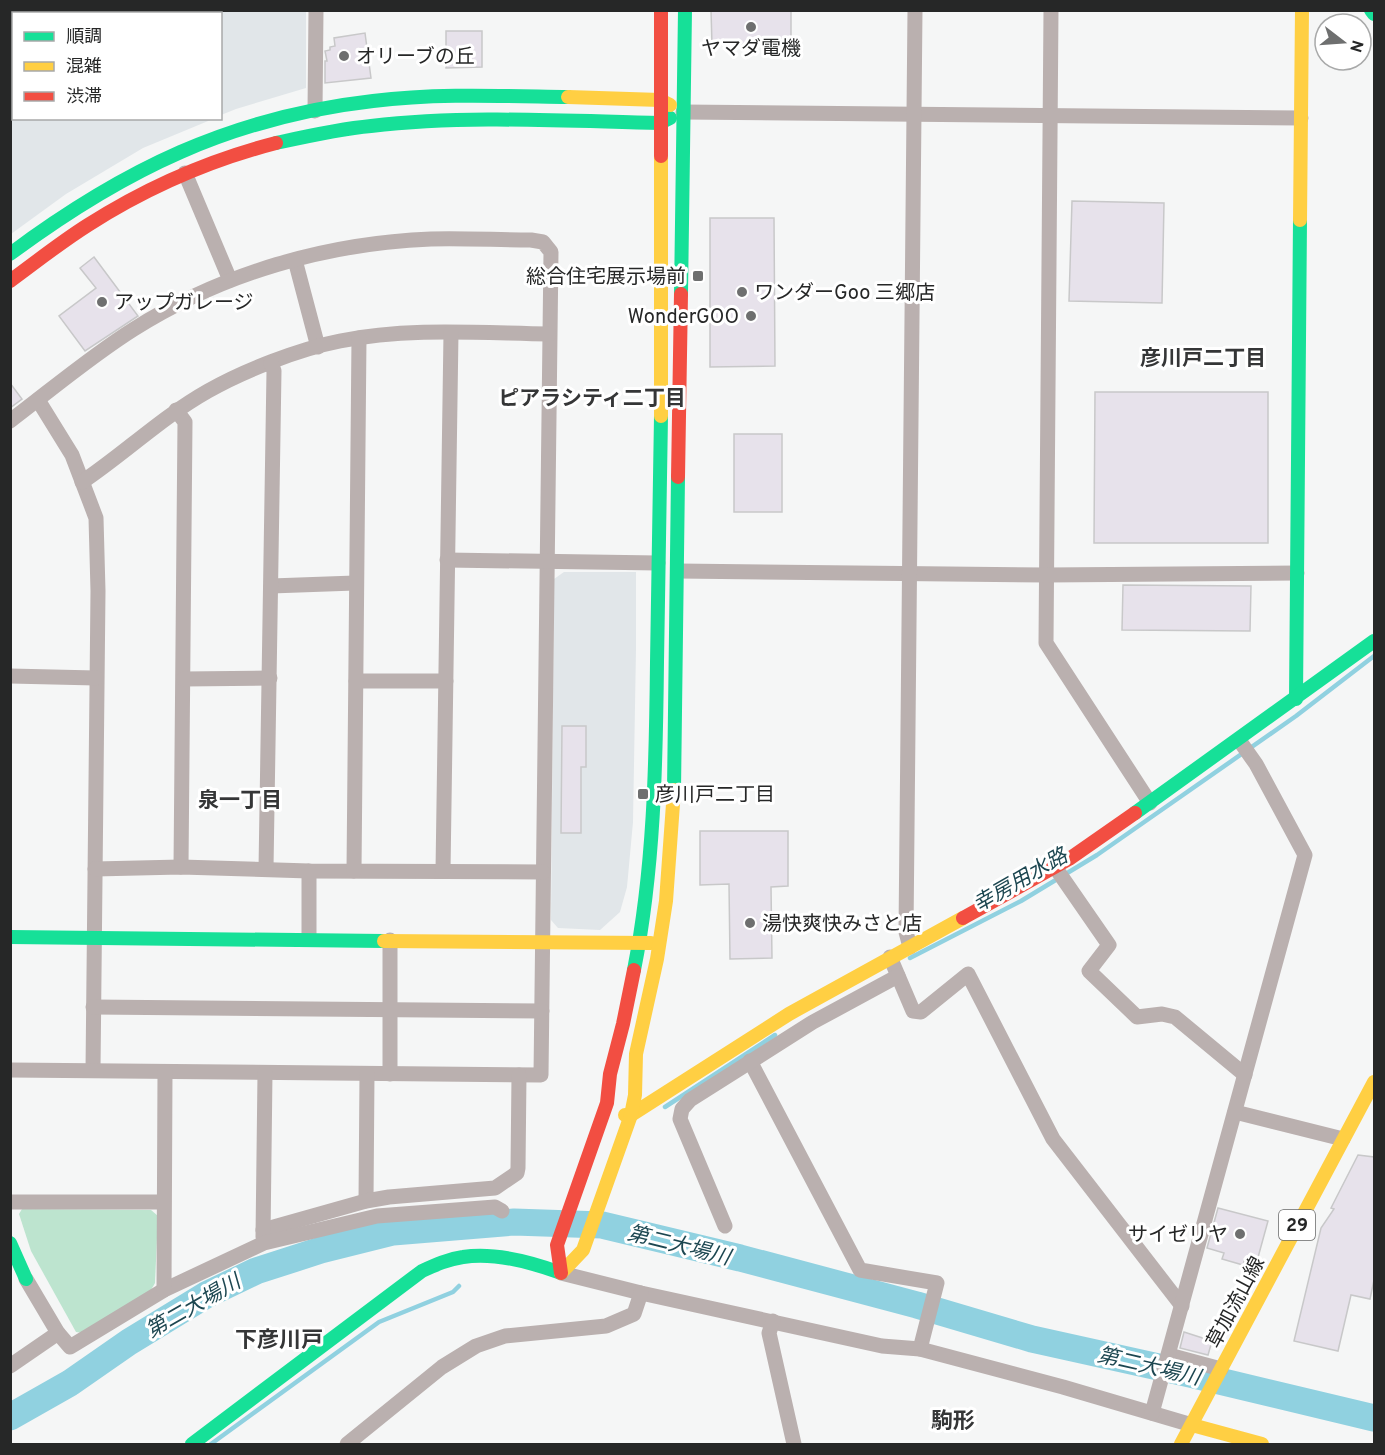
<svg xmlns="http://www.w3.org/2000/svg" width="1385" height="1455" font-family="Overpass,'Noto Sans JP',sans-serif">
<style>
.built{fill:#e1e6e9}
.green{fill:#bde4cf}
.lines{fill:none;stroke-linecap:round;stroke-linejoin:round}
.stream{stroke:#90d1e0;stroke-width:4.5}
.river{stroke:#90d1e0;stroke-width:27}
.building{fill:#e7e2eb;stroke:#c8c8c9;stroke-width:1.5}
.street{stroke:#bab0af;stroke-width:15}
.fast{stroke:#16e098;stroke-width:14}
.slow{stroke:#ffcf43;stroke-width:14}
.jam{stroke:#f24e42;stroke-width:14}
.poi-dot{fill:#6e6f6f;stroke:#fff;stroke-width:2}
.labels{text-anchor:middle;stroke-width:6;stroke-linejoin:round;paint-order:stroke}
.shield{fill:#fff;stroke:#676868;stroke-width:1.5}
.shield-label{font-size:18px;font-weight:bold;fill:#262727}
.poi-label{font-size:20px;fill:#262727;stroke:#fff;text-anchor:start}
.street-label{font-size:20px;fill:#262727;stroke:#fff}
.neighbourhood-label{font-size:21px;font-weight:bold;fill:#353637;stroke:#fff}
.water-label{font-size:21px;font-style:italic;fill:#1d4751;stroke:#fff}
.quarter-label{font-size:22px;font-weight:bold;fill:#353637;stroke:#fff}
</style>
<rect width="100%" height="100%" fill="#f5f6f6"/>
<g class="built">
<path d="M11 10 306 11V88L236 109 221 115 220 14H14V118L213 119 143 148 66 194 11 234Z"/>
<path d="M564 572H636V649L633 822 627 887 620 912 600 930 558 928 551 920 554 579Z"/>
</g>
<path class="green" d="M22 1209 151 1210 158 1216 155 1283 151 1290 83 1333 76 1332 31 1251 19 1214Z"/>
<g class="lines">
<g class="stream">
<path d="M910 958 1021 901 1097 855 1296 716 1374 656"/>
<path d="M665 1107 775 1035"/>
<path d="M211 1444 379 1322 453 1292 459 1286"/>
</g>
<path class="river" d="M10 1417 70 1383 129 1342 206 1295 256 1271 321 1250 393 1232 514 1222 602 1225 740 1258 917 1305 1032 1339 1190 1374 1374 1418"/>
</g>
<g class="building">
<path d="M711 10H791V44L712 45Z"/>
<path d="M446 31H482V67L446 68Z"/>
<path d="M365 33 371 78 325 83V61H327L325 51 330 50V47L335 46 334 38Z"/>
<path d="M1072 201 1164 203 1162 303 1069 301Z"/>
<path d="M710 218H774L775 366 710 367Z"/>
<path d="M94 257 138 316 85 351 59 316 96 288 80 268Z"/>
<path d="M10 383 22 399 10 408Z"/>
<path d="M1095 392H1268V543H1094Z"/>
<rect x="734" y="434" width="48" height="78"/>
<path d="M1123 585 1251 586 1250 631 1122 630Z"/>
<path d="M562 726H586V767H581V833H561Z"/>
<path d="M700 831H788V886L771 887 772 958 730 959 729 884 700 885Z"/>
<path d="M1358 1155 1374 1157V1280L1370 1299 1351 1295 1338 1351 1294 1341 1321 1228 1334 1209 1331 1208Z"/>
<path d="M1218 1208 1268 1221 1257 1261 1245 1258 1243 1265 1222 1259 1224 1253 1207 1248Z"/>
<path d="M1184 1332 1212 1341 1208 1355 1180 1348Z"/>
</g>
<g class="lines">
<g class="street">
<path d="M1051 10 1046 643 1150 803"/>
<path d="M315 111 316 10"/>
<path d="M683 112 1301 118"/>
<path d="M185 173 230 280"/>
<path d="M295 260 318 347"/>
<path d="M38 400 72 455 96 518 98 591 93 1070"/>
<path d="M176 410 185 422 181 867"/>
<path d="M10 421C51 390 91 356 134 329 223 273 327 243 431 239 464 238 498 240 531 240L543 242 551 252 541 1075 10 1070"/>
<path d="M82 482C125 453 162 417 208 391 243 371 299 349 340 341 408 327 480 333 549 334"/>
<path d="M447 560 658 563"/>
<path d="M678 571 1046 575 1297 573"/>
<path d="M271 586 355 583"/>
<path d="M10 676 96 678"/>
<path d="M184 679 270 678"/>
<path d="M356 681H446"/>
<path d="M1055 867 1109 945 1089 971 1137 1017 1162 1014 1175 1017 1245 1075"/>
<path d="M95 869 181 867 309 871 543 872"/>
<path d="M266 869 274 371 271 363"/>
<path d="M354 871 359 338"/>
<path d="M443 871 451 333"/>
<path d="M309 939V871"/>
<path d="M910 947 906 932 915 10"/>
<path d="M890 957 913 1011 921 1012 968 974 1053 1139 1182 1306"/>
<path d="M93 1007 542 1011"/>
<path d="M750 1061 860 1270 937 1283 920 1349"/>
<path d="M390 1074V940"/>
<path d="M1235 1112 1343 1139"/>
<path d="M366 1201 367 1074"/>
<path d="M10 1202H163"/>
<path d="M725 1226 680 1119 682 1109 690 1100 813 1022 898 976"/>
<path d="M263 1230 366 1201 389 1197 495 1188 517 1173 518 1168 519 1075"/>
<path d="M263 1237 265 1073"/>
<path d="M561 1273 641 1293 882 1346 920 1349 1063 1387 1192 1425"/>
<path d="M26 1279 58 1333 70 1347 164 1290 264 1243 377 1216 495 1207 502 1211"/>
<path d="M164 1290 165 1072"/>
<path d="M773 1321 769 1333 794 1444"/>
<path d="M1169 1355 1221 1369"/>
<path d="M10 1366 58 1333"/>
<path d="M1152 1413 1305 855 1256 764 1239 740"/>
<path d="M347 1444 442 1367 476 1346 505 1336 606 1326 634 1314 641 1293"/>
</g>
<g class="fast">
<path d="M1371 10 1374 14"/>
<path d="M276 143C308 136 339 129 371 126 467 115 564 121 660 123L670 118"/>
<path d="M10 254C123 170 231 117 373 101 437 93 503 96 568 97"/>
<path d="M681 294 685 10"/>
<path d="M1296 699 1300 220"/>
<path d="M674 790 678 477"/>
<path d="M1135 813 1374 641"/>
<path d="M10 937 384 941"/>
<path d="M634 970C654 869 656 765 657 662 658 580 659 498 661 416"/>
<path d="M10 1243 26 1279"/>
<path d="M192 1444 422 1271C435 1265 448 1259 463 1257 495 1252 531 1262 561 1273"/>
</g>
<g class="slow">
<path d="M568 97 660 100 670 105"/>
<path d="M1300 220 1302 10"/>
<path d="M661 416V156"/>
<path d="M384 941 651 943"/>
<path d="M625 1115H631L789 1014 963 918"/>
<path d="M561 1273 583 1250 631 1115 635 1095 636 1054 657 959 666 901 674 790"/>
<path d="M1192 1425 1262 1444"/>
<path d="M1181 1444 1374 1082"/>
</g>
<g class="jam">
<path d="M661 10V156"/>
<path d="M10 281C36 262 61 242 88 225 146 188 210 160 276 143"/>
<path d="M678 477 681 294"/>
<path d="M963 918 1069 859 1135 813"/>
<path d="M561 1273 557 1245 607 1103 610 1074 623 1024 634 970"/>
</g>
</g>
<g class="poi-dot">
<circle cx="751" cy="27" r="6"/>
<circle cx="344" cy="56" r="6"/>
<rect x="692" y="270" width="12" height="12" rx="3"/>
<circle cx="742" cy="292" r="6"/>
<circle cx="102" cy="302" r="6"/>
<circle cx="751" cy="316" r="6"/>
<rect x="637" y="788" width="12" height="12" rx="3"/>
<circle cx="750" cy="923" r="6"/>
<circle cx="1240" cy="1234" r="6"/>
</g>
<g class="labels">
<rect class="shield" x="1279" y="1210" width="36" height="30" rx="4.5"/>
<g class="shield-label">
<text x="1297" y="1231">29</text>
</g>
<g class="poi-label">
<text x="751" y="55" text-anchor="middle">ヤマダ電機</text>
<text x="356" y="63">オリーブの丘</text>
<text x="686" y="283" text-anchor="end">総合住宅展示場前</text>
<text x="754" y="299">ワンダーGoo 三郷店</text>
<text x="114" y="309">アップガレージ</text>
<text x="739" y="323" text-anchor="end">WonderGOO</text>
<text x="655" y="801">彦川戸二丁目</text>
<text x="762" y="930">湯快爽快みさと店</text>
<text x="1228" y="1241" text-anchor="end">サイゼリヤ</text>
</g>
<g class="street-label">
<text transform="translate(1235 1302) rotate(-62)" y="7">草加流山線</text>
</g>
<g class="neighbourhood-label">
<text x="1203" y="365">彦川戸二丁目</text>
<text x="592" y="405">ピアラシティ二丁目</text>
<text x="240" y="807">泉一丁目</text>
</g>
<g class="water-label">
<text transform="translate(1020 880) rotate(-30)" y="7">幸房用水路</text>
<text transform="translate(679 1245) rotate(14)" y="7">第二大場川</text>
<text transform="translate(193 1306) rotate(-30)" y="7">第二大場川</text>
<text transform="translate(1149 1366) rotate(13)" y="7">第二大場川</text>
</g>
<g class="quarter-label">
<text x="279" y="1347">下彦川戸</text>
<text x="953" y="1428">駒形</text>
</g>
</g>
<rect width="1385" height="1455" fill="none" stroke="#262727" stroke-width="24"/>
<rect x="12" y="12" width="210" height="108" fill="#ffffff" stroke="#a8a9a9" stroke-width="1.5"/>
<rect x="24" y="32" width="30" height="9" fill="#16e098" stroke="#a8a9a9" stroke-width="1.5"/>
<text x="66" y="42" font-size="18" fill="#262727">順調</text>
<rect x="24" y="62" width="30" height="9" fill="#ffcf43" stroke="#a8a9a9" stroke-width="1.5"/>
<text x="66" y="72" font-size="18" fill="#262727">混雑</text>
<rect x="24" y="92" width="30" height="9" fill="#f24e42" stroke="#a8a9a9" stroke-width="1.5"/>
<text x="66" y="102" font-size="18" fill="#262727">渋滞</text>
<g transform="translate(1343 42) rotate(107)"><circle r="28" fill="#ffffff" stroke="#a8a9a9" stroke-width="1.5"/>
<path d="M0-4.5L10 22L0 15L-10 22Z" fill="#6e6f6f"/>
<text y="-9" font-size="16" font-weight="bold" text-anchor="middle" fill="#262727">N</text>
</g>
</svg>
